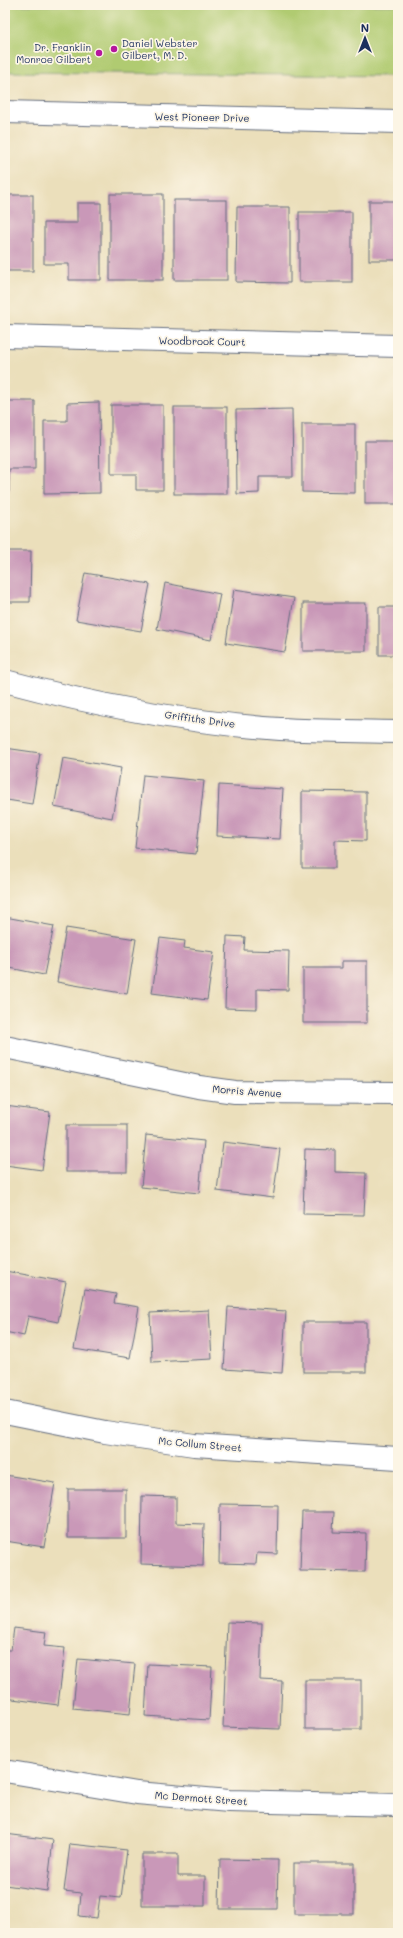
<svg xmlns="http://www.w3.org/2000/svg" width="403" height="1938" font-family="Mali,sans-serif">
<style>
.green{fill:#b0cb71;stroke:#667d68}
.building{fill:#c998b8}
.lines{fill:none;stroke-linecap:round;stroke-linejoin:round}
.minor-casing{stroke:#646d7f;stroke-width:24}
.major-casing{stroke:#646d7f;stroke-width:24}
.minor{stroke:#fff;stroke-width:22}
.major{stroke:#fff;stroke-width:22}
.poi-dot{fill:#b5179e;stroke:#fcf5e5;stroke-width:1.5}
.labels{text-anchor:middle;stroke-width:3.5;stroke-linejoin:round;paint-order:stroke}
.poi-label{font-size:10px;fill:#1b2f5e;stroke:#fcf5e5;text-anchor:start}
.street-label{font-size:10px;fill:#1b2f5e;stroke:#fcf5e5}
</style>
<rect width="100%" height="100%" fill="#fcf5e5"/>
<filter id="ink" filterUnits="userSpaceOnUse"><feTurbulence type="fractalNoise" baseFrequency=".025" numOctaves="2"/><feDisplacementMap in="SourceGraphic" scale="8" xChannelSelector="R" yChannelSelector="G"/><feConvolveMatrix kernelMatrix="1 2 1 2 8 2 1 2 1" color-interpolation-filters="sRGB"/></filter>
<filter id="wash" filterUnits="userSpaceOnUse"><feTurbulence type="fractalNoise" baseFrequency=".012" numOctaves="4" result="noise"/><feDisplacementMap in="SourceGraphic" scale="16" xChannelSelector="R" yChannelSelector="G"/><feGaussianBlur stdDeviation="0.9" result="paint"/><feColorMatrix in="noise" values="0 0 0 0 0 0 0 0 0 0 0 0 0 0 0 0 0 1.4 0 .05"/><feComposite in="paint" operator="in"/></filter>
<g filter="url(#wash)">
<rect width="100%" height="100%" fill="#ebdfbb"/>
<path class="green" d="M5 5H398V76L5 72Z"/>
<g id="blocks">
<g class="building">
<rect x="110" y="194" width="53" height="86"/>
<rect x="5" y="195" width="28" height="76"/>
<rect x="174" y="200" width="53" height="80"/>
<rect x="369" y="201" width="29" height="59"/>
<path d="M77 203H101V280H69V264H44V223H77Z"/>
<path d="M237 207H290V283L236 282Z"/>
<rect x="299" y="212" width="53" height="70"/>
<path d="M5 401H35V469H9V492H5Z"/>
<path d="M99 402 100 493 44 494V421H67V403Z"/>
<path d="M111 405H163V490H136V474H111Z"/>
<rect x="174" y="407" width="53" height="87"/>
<path d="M292 409 293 477H259V493L237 494 236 410Z"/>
<path d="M302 424H355V493L302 492Z"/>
<rect x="365" y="441" width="33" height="63"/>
<path d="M5 551H31L30 602H5Z"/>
<path d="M85 573 150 584 141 631 76 620Z"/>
<path d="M165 583 220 594 211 640 157 629Z"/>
<path d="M234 589 294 598 285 652 226 643Z"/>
<rect x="303" y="603" width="63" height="48"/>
<rect x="379" y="607" width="19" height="48"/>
<path d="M5 748 40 753 32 804 7 800 5 805Z"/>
<path d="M63 758 121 768 112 818 54 807Z"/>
<path d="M143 775 204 781 196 854 135 848Z"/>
<path d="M219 785 283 789 280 839 217 836Z"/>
<path d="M302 791 366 792V841L335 840V868H302Z"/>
<path d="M5 917 54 926 44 975 5 967Z"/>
<path d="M66 928 136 939 127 994 57 982Z"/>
<path d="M227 936 245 937 244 950 289 951 288 990 257 989V1009L225 1008Z"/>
<path d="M160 938 185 941 184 948 214 952 207 1000 152 993Z"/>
<path d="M342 961H367V1023H303V968H342Z"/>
<path d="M5 1106 50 1112 42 1170 5 1165Z"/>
<rect x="66" y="1125" width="61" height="47"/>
<path d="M146 1135 204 1141 199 1193 141 1187Z"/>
<path d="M223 1142 280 1149 273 1198 217 1191Z"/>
<path d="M305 1149 335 1150V1172L366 1173 364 1215 303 1214Z"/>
<path d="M5 1271 66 1282 58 1322 28 1316 24 1336 5 1332Z"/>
<path d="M85 1289 116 1294 114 1303 139 1307 130 1358 74 1349Z"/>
<path d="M228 1307 286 1311 282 1373 224 1369Z"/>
<path d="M209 1310 212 1359 152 1362 150 1313Z"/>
<rect x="303" y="1322" width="63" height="50"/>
<path d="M5 1475 55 1483 44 1547 5 1541Z"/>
<rect x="68" y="1489" width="58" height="49"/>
<path d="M142 1496 176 1497V1523L204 1524 203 1566 141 1564Z"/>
<path d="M220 1504 278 1505 277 1554 257 1553 256 1564 219 1563Z"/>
<path d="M302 1512H334L333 1532 366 1533 365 1572 300 1571Z"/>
<path d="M227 1622 262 1623 260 1680 282 1681 280 1729 223 1727Z"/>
<path d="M14 1628 46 1632 44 1646 65 1648 58 1705 5 1698V1650H11Z"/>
<path d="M78 1659 135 1664 130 1714 73 1708Z"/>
<path d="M148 1664 212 1667 209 1720 145 1716Z"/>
<rect x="305" y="1680" width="56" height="49"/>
<path d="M5 1834 53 1840 47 1891 5 1885Z"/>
<path d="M70 1844 127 1850 121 1898 100 1896 97 1918 79 1916 81 1893 64 1891Z"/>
<path d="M142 1854H178V1876H205V1906H142Z"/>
<path d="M220 1859 278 1860 277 1909H219Z"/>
<rect x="294" y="1863" width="60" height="51"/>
</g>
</g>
</g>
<g filter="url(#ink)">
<use href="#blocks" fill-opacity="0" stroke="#646d7f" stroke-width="1"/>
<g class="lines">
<defs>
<g id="minor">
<path d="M5 336 398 346"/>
<path d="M5 681C91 704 190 723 280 729 319 731 359 731 398 732"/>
<path d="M5 1047 199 1087 235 1092 398 1093"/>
<path d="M5 1412 105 1432 194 1445 398 1458"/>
<path d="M5 1771 137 1793 229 1801 398 1805"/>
</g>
<path id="major" d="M5 112 398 122"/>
</defs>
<use href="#minor" class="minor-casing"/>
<use href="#major" class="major-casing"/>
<use href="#minor" class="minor"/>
<use href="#major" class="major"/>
</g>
</g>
<g class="poi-dot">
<circle cx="114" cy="49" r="4"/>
<circle cx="99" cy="53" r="4"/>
</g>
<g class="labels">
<g class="poi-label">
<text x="122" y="47">Daniel Webster<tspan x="122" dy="12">Gilbert, M. D.</tspan></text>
<text x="91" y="51" text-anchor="end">Dr. Franklin<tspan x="91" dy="12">Monroe Gilbert</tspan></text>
</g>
<g class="street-label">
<text transform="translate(202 117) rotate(1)" y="4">West Pioneer Drive</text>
<text transform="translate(202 341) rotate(1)" y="4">Woodbrook Court</text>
<text transform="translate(200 719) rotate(8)" y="4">Griffiths Drive</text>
<text transform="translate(247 1091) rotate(4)" y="4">Morris Avenue</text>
<text transform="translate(200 1444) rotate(5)" y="4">Mc Collum Street</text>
<text transform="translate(201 1798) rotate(4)" y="4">Mc Dermott Street</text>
</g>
</g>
<rect width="403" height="1938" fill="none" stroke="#fcf5e5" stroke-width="20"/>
<g transform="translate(365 38)" stroke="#fcf5e5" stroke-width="3" paint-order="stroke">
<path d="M0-3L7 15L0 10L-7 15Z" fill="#1b2f5e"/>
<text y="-6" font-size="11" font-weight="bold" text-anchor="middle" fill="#1b2f5e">N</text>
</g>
</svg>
